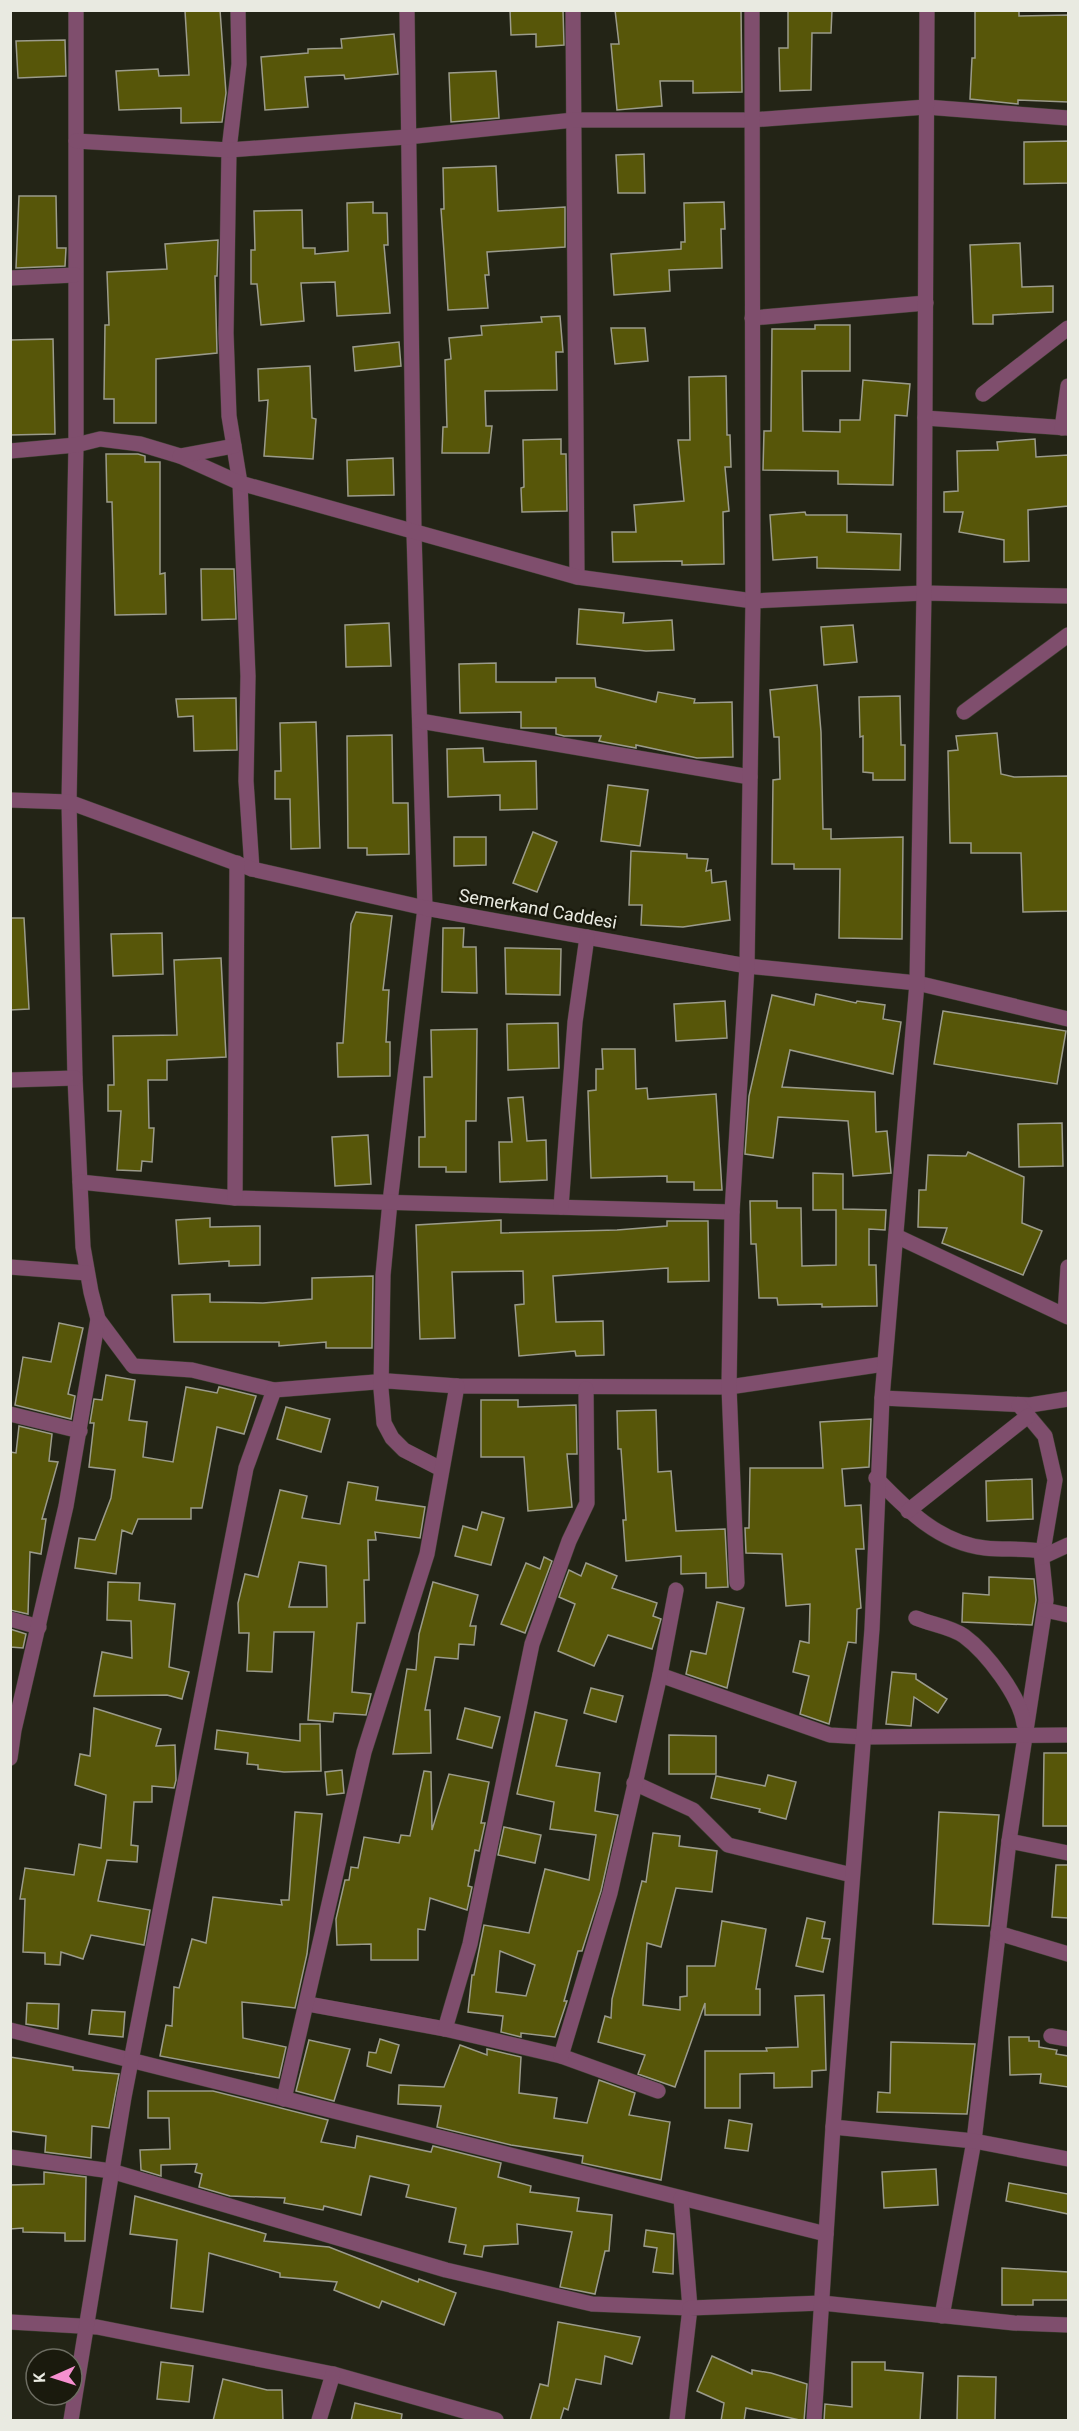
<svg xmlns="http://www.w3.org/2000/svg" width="1079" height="2431" font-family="Roboto,sans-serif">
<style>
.building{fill:#575609;stroke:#9b9b8b;stroke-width:1.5;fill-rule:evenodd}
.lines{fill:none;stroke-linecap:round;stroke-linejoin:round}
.minor-casing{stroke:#3f4032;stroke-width:16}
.minor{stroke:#7f4e6d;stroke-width:15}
.labels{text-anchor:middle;stroke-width:5;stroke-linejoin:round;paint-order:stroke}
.street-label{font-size:18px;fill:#e9eae1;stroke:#1a1a0d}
</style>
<rect width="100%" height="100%" fill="#232416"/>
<g class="building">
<path d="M220 10 226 93 222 122 181 123V108L119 110 116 71 158 69 159 76 189 75 185 11Z"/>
<path d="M510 10H563L564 45 536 47V34L511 35Z"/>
<path d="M615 10H741L742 92 693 93V81H660L662 106 617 110 611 44H619Z"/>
<path d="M788 10H832L831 33H812L811 90 780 91 779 48H788Z"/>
<path d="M975 10H1019V16L1068 15V102L1018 100V104L970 99 972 58H975Z"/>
<path d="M394 34 398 74 345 79 344 75 305 77 308 107 265 110 261 57 308 53V49L342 48 341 39Z"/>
<path d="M65 40 66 76 18 78 16 41Z"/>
<path d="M496 71 499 118 451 122 449 73Z"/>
<path d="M1068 141V183L1024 184V142Z"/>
<path d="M644 154 645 193H618L616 155Z"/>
<path d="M496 166 498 211 565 207V247L487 252 489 275H485L488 308 448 310 441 209H444L443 168Z"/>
<path d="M19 196H56L57 248H66L65 266 16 268Z"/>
<path d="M373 202V213H387L388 245H384L390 313 337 316 335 282 301 283 304 321 261 325 257 284H251V250H255L254 211 302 210 303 248H315V254L348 251 347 203Z"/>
<path d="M724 202 725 229H721L722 268 669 270 670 291 614 295 611 254 681 249V242H685L684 203Z"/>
<path d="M218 240 217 276H215L217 353 156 359V423H114V399H104L105 325H109L107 272 167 269 165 244Z"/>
<path d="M1020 243 1022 287 1053 286V312L993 315V324H973L970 245Z"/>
<path d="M560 316 563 352H556L557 390 485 391 486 426H492L489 453H442L443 427H447L445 360 451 359 449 338 482 335 481 326 542 322 541 317Z"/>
<path d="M815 325H850V371H802L803 431 840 432V420H860L863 380 910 384 907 416 895 415 893 485 838 484V471L763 470 764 431H771L772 329H815Z"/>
<path d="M611 328H645L648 361 615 364Z"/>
<path d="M53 339 55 434 10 435V340Z"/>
<path d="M399 342 401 366 355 371 353 347Z"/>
<path d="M310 366 312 418 316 419 313 459 264 456 268 400 259 401 258 369Z"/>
<path d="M726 376 727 435H730L731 467H725L729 511 723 512 724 564 682 565V561L613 562 612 532H636L634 505 684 501 678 440H690L689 377Z"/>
<path d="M561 439V454H566L567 511 522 512 521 488 524 487 523 440Z"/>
<path d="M1035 439 1036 457 1068 455V506L1028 510 1029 561 1004 562V540L959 532 963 512H944V492L958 491 957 451 998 450 997 442Z"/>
<path d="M106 454H138L145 456V462H160V574L165 573 166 614 115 615 112 502H107Z"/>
<path d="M393 458 394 495 348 496 347 460Z"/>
<path d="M805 512 806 515H847V532L901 534 900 570 817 568V557L773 560 770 515Z"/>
<path d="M201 569H234L236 619 202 620Z"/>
<path d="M579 609 624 613 623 623 672 620 674 650 646 651 577 644Z"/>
<path d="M389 623 391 666 346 667 345 625Z"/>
<path d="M853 625 857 662 824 665 821 627Z"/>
<path d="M496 663V682H556V678H595L596 687 656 702 658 692 695 699 694 703 732 702 733 757 697 758 636 745V748L604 742 599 741 601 736H564L556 734V728H521V712L460 713 459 664Z"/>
<path d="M817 685 821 732 823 829H831V839L903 837 902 939 839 938 840 869H794V864H772L773 780 780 779 779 737H774L770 690Z"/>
<path d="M900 696 901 745H905V780H873V773L863 772V736L860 737 859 697Z"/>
<path d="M236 698 237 750 194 751 193 716 178 717 176 699Z"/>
<path d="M316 722 320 848 291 849 290 799H275V771H281L280 723Z"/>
<path d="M997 733 1001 774 1014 777 1068 776V911L1023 912 1021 853H971V843H950L948 751 958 750 956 736Z"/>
<path d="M392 735 393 803H408L409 854 367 855V848H348L347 736Z"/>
<path d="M483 748 484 762 536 761 537 809 500 810V795L448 797 447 749Z"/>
<path d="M608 785 648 790 640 846 601 841Z"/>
<path d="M533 832 557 842 537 892 513 883Z"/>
<path d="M454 837H486V865L454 866Z"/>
<path d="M631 851 687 854V858L708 859 706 871 711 870 712 883 726 881 730 920 683 927 641 925 642 905H629Z"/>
<path d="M356 912 392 916 383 990H389L386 1042H390V1076L338 1077 337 1043H343L351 924Z"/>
<path d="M10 918H24L29 1009 10 1010Z"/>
<path d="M443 928H464L463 947H476L477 993 442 992Z"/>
<path d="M162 933 163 974 113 976 111 934Z"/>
<path d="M505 948 561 949 560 995 506 994Z"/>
<path d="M221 958 226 1057 167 1060V1080H148L149 1128H154L152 1162 142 1161 141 1171 117 1170 121 1111H108V1085H114L113 1036 177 1035 174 960Z"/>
<path d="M816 994 856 1003 857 1001 885 1005 883 1019 901 1022 893 1074 790 1050 782 1087 875 1092 876 1132 887 1131 891 1173 853 1176 848 1121 778 1117 773 1158 745 1154 749 1096 772 995 814 1005Z"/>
<path d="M725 1001 727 1038 676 1041 674 1004Z"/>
<path d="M943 1011 1066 1031 1057 1084 934 1064Z"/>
<path d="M558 1023 559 1068 508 1070 507 1024Z"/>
<path d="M477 1029 476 1121H466V1172H446V1167H419V1137H425L424 1077H432L431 1030Z"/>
<path d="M602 1049H635L636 1089 647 1088 648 1099 716 1094 722 1190H694V1182H667V1176L591 1178 588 1091 596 1090V1069H603Z"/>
<path d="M523 1097 527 1141 546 1140 547 1180 500 1182 499 1142H512L508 1098Z"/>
<path d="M1062 1123 1063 1166 1019 1167 1018 1124Z"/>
<path d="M368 1135 371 1184 335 1186 332 1137Z"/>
<path d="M968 1152 1024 1177 1022 1223 1042 1231 1023 1275 942 1243 947 1228 918 1227 919 1190H926L928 1155 966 1156Z"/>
<path d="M813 1173 843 1174V1209L886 1210 885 1230 869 1229V1265H876L877 1306 822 1307V1304L778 1305 777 1298H759L756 1244H751L750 1201H777V1208H801L802 1266 836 1265V1210H813Z"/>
<path d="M210 1218V1227L260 1226V1265L229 1266V1261L179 1264 176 1220Z"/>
<path d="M501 1220V1233L617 1230 667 1226V1221H708L709 1281 668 1282V1268L553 1276 556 1322 603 1321 604 1355 576 1356 575 1351 519 1356 515 1305 524 1304 523 1271 452 1272 455 1338 420 1339 416 1225Z"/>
<path d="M373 1276 372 1348H326V1342L279 1346V1342H174L172 1295 210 1294V1302L263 1303 312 1299V1278Z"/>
<path d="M59 1323 83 1328 68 1394 75 1396 71 1419 15 1405 23 1357 51 1362Z"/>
<path d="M106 1375 135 1380 129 1420 147 1422 143 1457 173 1462 186 1387 217 1393 219 1387 256 1396 244 1434 217 1427 202 1508H191V1519H138L132 1534 122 1530 116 1574 75 1568 79 1538 95 1540 111 1498 115 1470 89 1467 94 1423H90L94 1399 102 1400Z"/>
<path d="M481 1400H518V1407L576 1405 577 1454H567L572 1507 528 1511 524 1457H481Z"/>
<path d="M286 1407 330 1419 321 1452 277 1439Z"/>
<path d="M656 1410 658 1472 671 1471 676 1531 725 1529 728 1587 706 1588V1573L681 1574V1556L626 1561 623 1520H626L621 1449H618L617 1411Z"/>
<path d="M871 1419 869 1467 842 1469 845 1506 861 1505 864 1549H856L861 1608 857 1609 856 1643 848 1642 829 1724 800 1714 809 1676 793 1672 800 1641 809 1643 810 1604 786 1606 782 1554 746 1553 745 1528H749L750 1468H823L820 1422Z"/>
<path d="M19 1426 52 1434 49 1461 58 1462 42 1519H46L41 1554 30 1552 28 1614 10 1610V1452L16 1453Z"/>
<path d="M1032 1479 1033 1519 987 1521 986 1481Z"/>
<path d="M348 1482 378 1487 376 1500 425 1507 420 1538 375 1532 376 1540H368L369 1580H364L365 1623H357L352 1692 371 1694 366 1715 334 1713 333 1722 308 1720 314 1632H274L272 1672 247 1671 249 1633H239L238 1603 245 1574 258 1577 280 1490 307 1496 302 1518 340 1524ZM299 1562 326 1566 327 1607H289Z"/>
<path d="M482 1512 504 1518 491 1565 455 1556 463 1526 477 1530Z"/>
<path d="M544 1557 552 1561 525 1633 501 1624 526 1563 540 1569Z"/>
<path d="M586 1563 617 1576 612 1588 657 1603 653 1616 661 1619 652 1649 608 1635 594 1666 558 1651 575 1604 559 1597 569 1570 581 1576Z"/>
<path d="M989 1577 1034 1579 1036 1600 1032 1625 962 1622 963 1593 989 1595Z"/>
<path d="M108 1582 140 1583 139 1600 175 1604 169 1667 189 1672 182 1699 167 1695 94 1696 102 1652 132 1658 131 1621 107 1620Z"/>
<path d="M433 1582 478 1595 470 1626H476L474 1645 459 1644 458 1659 435 1657 425 1710H430L431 1753 393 1754 407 1669 416 1670 419 1634Z"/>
<path d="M717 1602 744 1608 727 1688 686 1674 691 1651 706 1654Z"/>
<path d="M10 1629 26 1634 23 1648 10 1647Z"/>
<path d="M892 1672 916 1674V1679L947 1699 938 1713 914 1697 911 1726 886 1724Z"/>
<path d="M591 1688 623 1696 616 1722 584 1713Z"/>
<path d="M94 1708 161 1729 156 1746 175 1745 176 1780 174 1788 152 1786V1802H134L131 1845 138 1846 137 1862 107 1860 98 1901 150 1910 144 1945 91 1935 83 1959 61 1952 60 1965 45 1964V1953L23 1952 25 1899H20L25 1868 74 1875 79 1844 101 1848 106 1795 75 1785 80 1754 90 1756Z"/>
<path d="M465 1708 500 1717 492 1748 457 1739Z"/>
<path d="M535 1712 567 1720 556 1766 600 1773 595 1811 618 1815 601 1891 582 1951H578L564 2001H567L555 2037 521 2033V2037L501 2032 503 2016 468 2012 472 1975H474L484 1925 529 1933 545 1869 589 1880 596 1835 550 1829 554 1802 517 1794ZM500 1951 535 1965 526 1996 496 1992Z"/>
<path d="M300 1724H320L321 1771 284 1772 258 1769V1765L247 1764 248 1753 215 1749 217 1730 300 1741Z"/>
<path d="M669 1735 716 1736V1774H669Z"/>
<path d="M1044 1753H1068V1826H1043Z"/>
<path d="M342 1770 344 1793 327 1795 325 1772Z"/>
<path d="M424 1771 431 1772 432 1830 449 1774 489 1782 481 1823H485L479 1851 475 1850 468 1886 472 1887 467 1910 430 1898 425 1930 418 1929V1960H371V1944L337 1945 336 1919 345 1880H349L351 1867 358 1868 364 1837 399 1843 401 1835 410 1836Z"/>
<path d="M768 1775 796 1782 786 1819 759 1812 760 1809 711 1798 716 1776 765 1786Z"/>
<path d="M295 1812 322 1814 307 1954 295 2008 242 2002 243 2038 286 2047 279 2078 160 2056 166 2025 172 2026 174 1987 179 1988 192 1939 206 1943 213 1897 282 1905 281 1900H289Z"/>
<path d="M939 1812 999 1815 989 1926 933 1924Z"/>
<path d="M504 1827 541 1835 535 1863 498 1855Z"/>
<path d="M653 1833 680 1836 679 1846 717 1851 712 1892 676 1888 661 1947 647 1943 643 2005 680 2010V1997L687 1996V1966H715L722 1921 766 1929 756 1989H760V2015H705V2003L675 2087 638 2074 645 2055 598 2042 605 2016 611 2018 612 1999 642 1881 646 1882Z"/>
<path d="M1056 1865H1068V1918L1052 1917Z"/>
<path d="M807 1918 825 1922 822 1938 830 1939 823 1972 796 1966Z"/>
<path d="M824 1995 826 2070 812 2071V2087L774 2088V2073L740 2074V2108H705V2051H767L766 2048 798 2047 795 1996Z"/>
<path d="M27 2003 59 2004 58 2029 26 2024Z"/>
<path d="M92 2010 125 2012 123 2037 89 2034Z"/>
<path d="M1009 2037H1029V2041H1039V2047L1057 2050 1056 2054 1068 2056V2087L1040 2083 1041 2074 1010 2075Z"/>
<path d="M380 2039 399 2045 391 2073 367 2066 369 2052 376 2053Z"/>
<path d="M309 2040 350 2049 334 2101 296 2091Z"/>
<path d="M891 2042 975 2044 967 2114 877 2112 878 2092 890 2093Z"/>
<path d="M460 2045 487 2055V2049L521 2057 519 2093 557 2098 554 2118 587 2123 599 2080 635 2093 629 2115 670 2122 661 2180 582 2163 583 2156 511 2145 437 2127 441 2106 398 2104 399 2085 444 2087Z"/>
<path d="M10 2057 73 2067V2070L119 2074 109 2128 92 2126 91 2158 45 2152 46 2136 10 2131Z"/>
<path d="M148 2091H213L328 2120 321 2142 355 2148 357 2136 431 2152 433 2146 501 2163 498 2177 531 2186 530 2192 579 2198 577 2211 612 2215 609 2251H605L595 2294 560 2287 572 2232 517 2224 518 2244 484 2246 482 2257 464 2254 466 2245 449 2242 456 2208 406 2197 409 2185 370 2176 361 2215 324 2206 323 2210 284 2203 285 2198 230 2196 199 2187 202 2174 195 2172 197 2164 161 2165V2176L141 2170 140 2150 170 2149 169 2118H148Z"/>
<path d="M729 2120 752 2124 748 2151 725 2148Z"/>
<path d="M936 2169 938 2205 884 2208 882 2172Z"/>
<path d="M44 2172 86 2177 85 2241H65V2233L23 2232V2228L10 2229V2185L44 2184Z"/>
<path d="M1009 2183 1068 2194V2214L1006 2201Z"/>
<path d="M135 2196 266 2234 264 2241 329 2247 418 2282 419 2279 456 2293 444 2325 382 2301 379 2308 334 2290 337 2282 280 2277V2273L209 2253 203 2312 171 2308 177 2240 130 2234Z"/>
<path d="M646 2230 674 2234 673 2274 653 2272 657 2248 644 2246Z"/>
<path d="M1002 2268 1068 2272V2300H1033V2305H1002Z"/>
<path d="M558 2322 640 2337 632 2364 605 2356 601 2384 576 2379 568 2410 564 2408 560 2421H530L540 2384 548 2386Z"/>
<path d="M712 2356 752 2374V2370L771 2373 807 2384 804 2421 746 2408 744 2421H721L724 2403 697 2391Z"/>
<path d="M161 2362 193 2366 189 2402 157 2399Z"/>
<path d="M852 2362H885V2370L923 2373 920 2421H824L825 2404 852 2407Z"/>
<path d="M958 2376 996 2377 995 2421H957Z"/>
<path d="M223 2379 267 2390H282L283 2421H213Z"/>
<path d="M355 2403 402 2414 401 2421H351Z"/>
</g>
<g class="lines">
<defs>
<g id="minor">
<path d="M76 10V445L69 802 75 1078 83 1247 91 1292 98 1319 133 1366 192 1370 274 1390 388 1381 457 1386 729 1387 884 1364"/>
<path d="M238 10 239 64 229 150 226 333 229 416 240 483 248 676 246 781 252 869"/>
<path d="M407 10 414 533 425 908 390 1202 383 1275 381 1389 384 1423 392 1438 404 1450 441 1469"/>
<path d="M573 10 577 577"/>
<path d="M76 141 229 150 407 137 574 120H751L926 107 1068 118"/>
<path d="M10 278 75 275"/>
<path d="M752 318 926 303"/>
<path d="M983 394 1068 328"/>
<path d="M925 418 1068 428"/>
<path d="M1062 428 1068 386"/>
<path d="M10 451 76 445 100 439 140 444 180 456 240 483 577 577 753 601 924 593 1068 596"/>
<path d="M180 456 234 446"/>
<path d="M964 712 1068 635"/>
<path d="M420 721 750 777"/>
<path d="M10 800 69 802 252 869 425 908 747 966 917 983 1068 1019"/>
<path d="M10 1080 75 1078"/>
<path d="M80 1182 235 1198 732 1212"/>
<path d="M235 1198 237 863"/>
<path d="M561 1207 575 1022 587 937"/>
<path d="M896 1236 1068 1317"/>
<path d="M10 1267 87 1273"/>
<path d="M1065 1315 1068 1267"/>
<path d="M882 1398 1030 1405 1068 1399"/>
<path d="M1019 1405 1045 1436 1055 1480 1042 1557"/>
<path d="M10 1414 80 1431"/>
<path d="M876 1478C906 1509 939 1543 985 1548 1004 1550 1022 1548 1041 1551L1046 1600 1009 1841 974 2141 942 2316"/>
<path d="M908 1511 1028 1416"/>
<path d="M1042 1557 1068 1545"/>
<path d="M737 1583 729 1387 732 1212 747 966 753 601 752 10"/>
<path d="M1045 1610 1068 1615"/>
<path d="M916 1618C930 1624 952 1627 964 1636 987 1653 1020 1696 1024 1724"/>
<path d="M10 1619 39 1627"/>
<path d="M660 1675 830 1735 863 1737 1068 1735"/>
<path d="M10 1758 14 1730 66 1506 98 1319"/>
<path d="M634 1783 693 1810 728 1845 852 1875"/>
<path d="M1009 1841 1068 1853"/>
<path d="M998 1933 1068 1954"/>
<path d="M308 2004 445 2029 561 2056 658 2091"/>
<path d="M445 2029 470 1944 532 1644 569 1541 587 1503 586 1389"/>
<path d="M10 2030 826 2234"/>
<path d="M1051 2036 1068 2039"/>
<path d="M561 2056 610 1893 660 1675 676 1590"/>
<path d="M284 2099 364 1752 427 1554 457 1386"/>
<path d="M833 2127 974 2141 1068 2159"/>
<path d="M10 2157 111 2171 446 2270 592 2304 690 2308 681 2198"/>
<path d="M10 2322 97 2327 333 2374 496 2420"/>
<path d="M71 2420 124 2097 246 1468 274 1390"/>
<path d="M319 2420 333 2374"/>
<path d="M677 2420 690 2308 822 2303 1014 2323 1068 2325"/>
<path d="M814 2420 833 2127 872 1629 882 1398 917 983 924 593 927 10"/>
</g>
</defs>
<use href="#minor" class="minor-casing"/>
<use href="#minor" class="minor"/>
</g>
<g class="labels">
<g class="street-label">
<text transform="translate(538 909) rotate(10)" y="6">Semerkand Caddesi</text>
</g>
</g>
<rect width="1079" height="2431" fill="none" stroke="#e9eae1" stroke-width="24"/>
<g transform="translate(54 2377) rotate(267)"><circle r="28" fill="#1a1a0d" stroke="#6d6d62" stroke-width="1.5"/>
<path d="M0-4.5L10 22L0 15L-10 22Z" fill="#f690d0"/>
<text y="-9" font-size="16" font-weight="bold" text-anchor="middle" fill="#e9eae1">K</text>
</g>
</svg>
